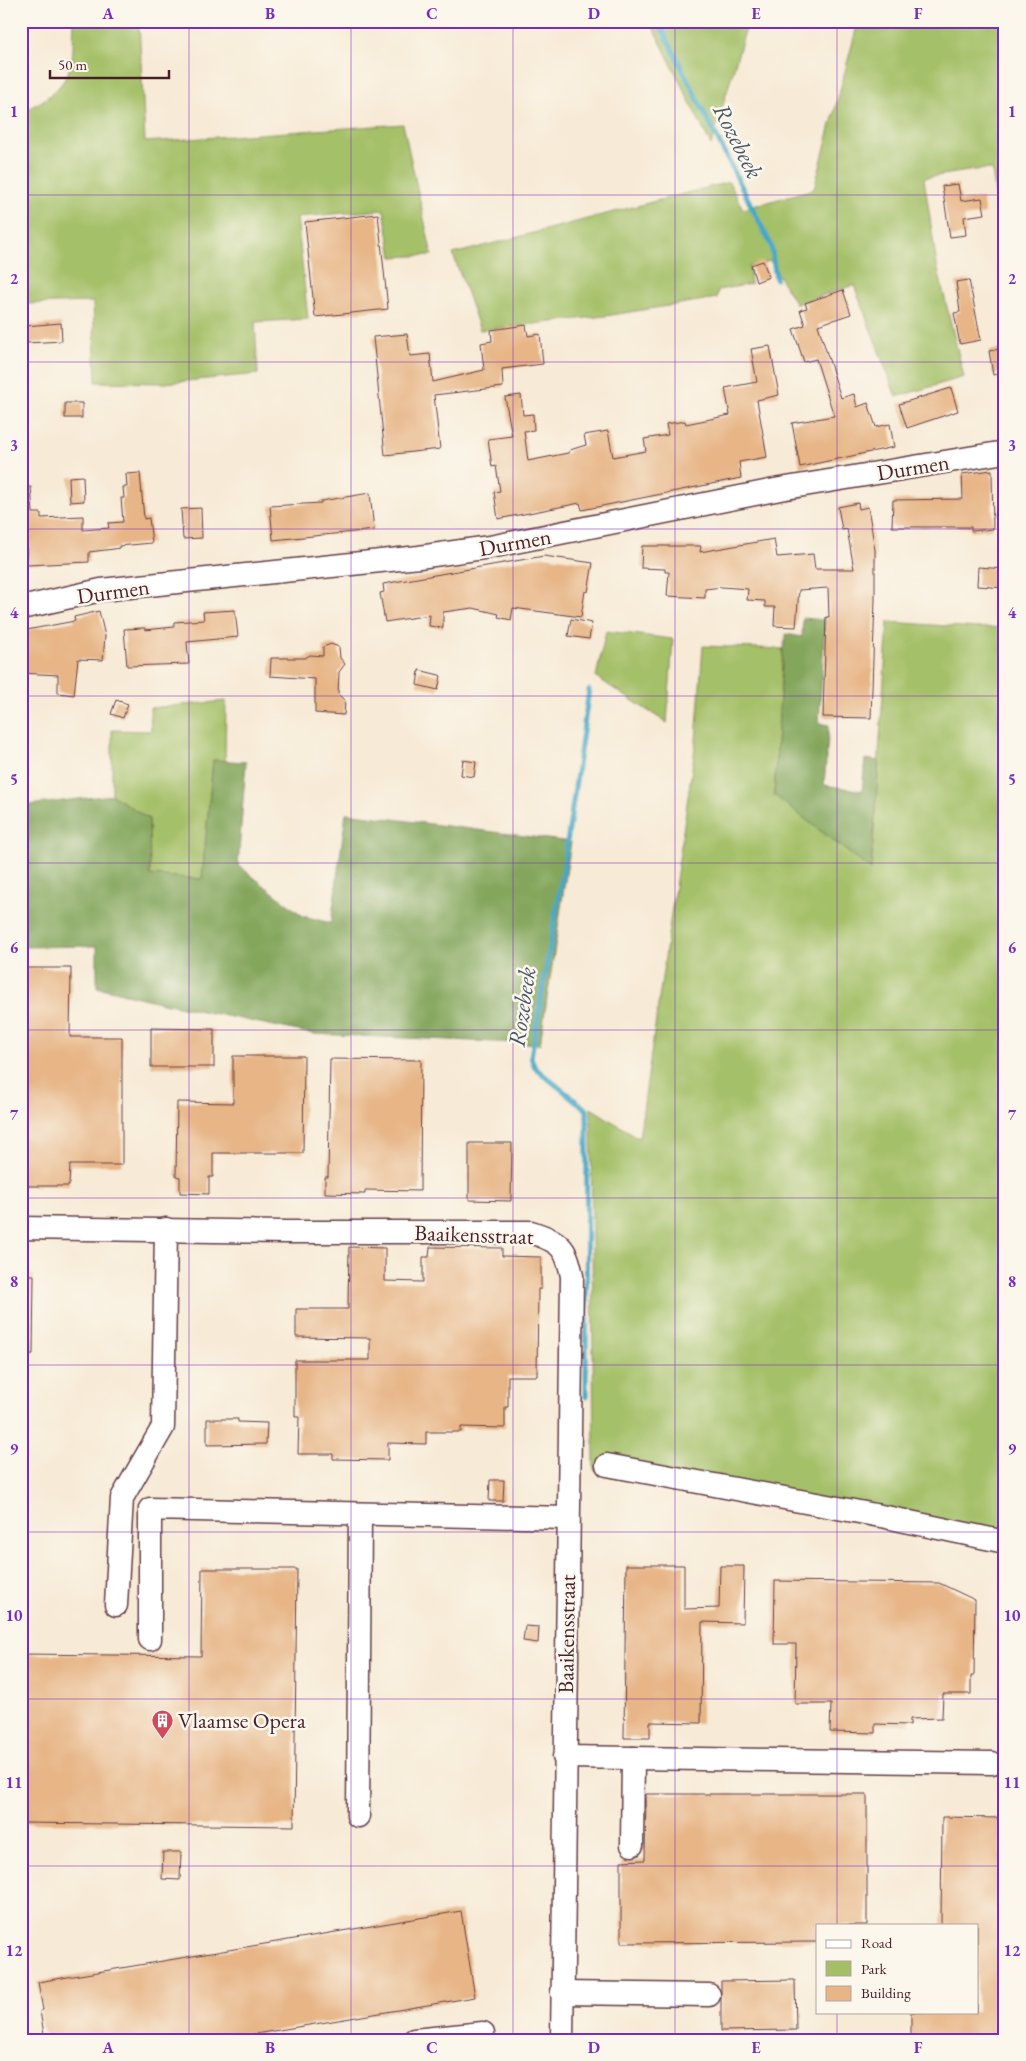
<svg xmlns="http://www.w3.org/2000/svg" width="1026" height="2061" font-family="'EB Garamond',serif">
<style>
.green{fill:#a4c067;stroke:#777049}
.forest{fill:#83a65c;stroke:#666244}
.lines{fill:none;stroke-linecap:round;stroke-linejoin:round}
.stream{stroke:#46a8c6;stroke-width:5}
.building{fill:#e7b586}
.minor-casing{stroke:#643d45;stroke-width:25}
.minor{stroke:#fff;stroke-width:22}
.grid{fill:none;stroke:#7b2cbf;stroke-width:1;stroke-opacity:0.55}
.labels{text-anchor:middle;stroke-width:5;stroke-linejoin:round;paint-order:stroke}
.street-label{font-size:22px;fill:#4a1f2b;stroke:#fbf7ec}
.poi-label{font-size:22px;fill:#4a1f2b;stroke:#fbf7ec;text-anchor:start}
.water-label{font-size:24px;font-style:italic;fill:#485669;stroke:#fbf7ec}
.neatline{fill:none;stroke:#7b2cbf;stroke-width:2}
.grid-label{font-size:16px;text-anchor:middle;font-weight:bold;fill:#7b2cbf}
</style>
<rect width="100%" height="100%" fill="#fbf7ec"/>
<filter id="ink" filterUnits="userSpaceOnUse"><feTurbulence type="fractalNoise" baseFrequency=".02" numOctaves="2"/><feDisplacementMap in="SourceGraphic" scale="10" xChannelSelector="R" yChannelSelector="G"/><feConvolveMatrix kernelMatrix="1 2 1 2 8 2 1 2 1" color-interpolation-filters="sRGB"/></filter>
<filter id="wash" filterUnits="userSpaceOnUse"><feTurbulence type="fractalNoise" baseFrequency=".0096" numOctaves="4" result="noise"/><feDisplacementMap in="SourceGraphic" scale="20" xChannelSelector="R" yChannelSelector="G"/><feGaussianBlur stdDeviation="1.12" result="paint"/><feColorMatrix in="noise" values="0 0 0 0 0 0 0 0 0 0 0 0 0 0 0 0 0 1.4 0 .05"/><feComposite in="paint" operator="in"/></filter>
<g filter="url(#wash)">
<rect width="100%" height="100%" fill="#f7ead6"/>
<g class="green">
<path d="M74 21H139L145 142 403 124 432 255 392 257 384 210 297 217 308 319 255 322 258 374 165 383 96 382 93 302 21 304V111C42 104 65 88 71 64 74 51 73 35 74 21Z"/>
<path d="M650 21H748L711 145Z"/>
<path d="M911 21H1005V266L992 169 974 170 924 178 937 266 964 377 896 397 854 285 796 304 770 261 749 266 751 284 718 290 717 298 605 316 480 330 453 254 729 182 743 209 814 189 857 26Z"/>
<path d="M888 622 977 628 1005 627V1550L594 1470 591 1108 639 1138 696 741 703 646 783 649 774 795 871 869Z"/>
<path d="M606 631 673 639 667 723 596 677Z"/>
<path d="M226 701 225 761 213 760 202 879 150 876 149 819 112 795V730L151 731 150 708Z"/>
</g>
<g class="forest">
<path d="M803 618 825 620 819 723 829 725 824 785 862 791 865 759 879 761 871 870 774 795 783 649 786 634 802 637Z"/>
<path d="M213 760 246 762 238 865 303 916 331 923 346 813 571 842 540 1044 313 1034 163 1003 97 987V946L21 947V806L112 795 149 819 150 875 202 879Z"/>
</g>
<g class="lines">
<g class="stream">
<path d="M658 21 771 245 776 279"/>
<path d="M586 1397 587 1110 535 1068 531 1057 563 871 589 690"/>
</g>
</g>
<g id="blocks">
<g class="building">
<path d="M958 184 961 201 982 198 985 214 964 217 966 235 950 237 942 186Z"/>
<path d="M378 214 388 309 315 317 305 222Z"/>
<path d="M763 261 769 277 756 282 751 265Z"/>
<path d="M969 280 981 340 960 344 954 313 960 312 956 282Z"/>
<path d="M843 290 851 314 818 325 841 398 854 394 857 407 868 403 876 427 890 424 894 447 800 467 792 423 834 416 816 359 804 362 793 329 805 325 800 310 807 308 805 303Z"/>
<path d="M61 323 62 341 27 343 25 326Z"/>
<path d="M526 325 528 336 540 334 543 364 502 369 503 387 434 395 440 449 385 455 373 337 407 334 410 356 430 354 433 382 484 370 481 343 492 341 491 330Z"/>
<path d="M770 346 779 395 757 400 767 457 739 462 741 478 582 510 580 503 498 519 494 492 500 491 496 466 492 467 488 439 512 436 505 397 521 395 523 415 533 414 534 430 524 431 528 461 568 453 570 450 586 445 584 435 608 431 613 457 646 451 644 439 668 435 666 424 685 421 686 424 730 415 725 388 757 382 751 349Z"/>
<path d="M1005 348V372L993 375 989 351Z"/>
<path d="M951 388 958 411 907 428 899 404Z"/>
<rect x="65" y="403" width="17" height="15"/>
<path d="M992 470 993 529 971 531V527H892L893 500 963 499 962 474Z"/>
<path d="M140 473 144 519 149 518 152 543 119 546V548L114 549 89 552V562L27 565 26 538H22L21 487H31L33 513H41V518L83 516V530L109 528 108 523 123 522 121 498H124L123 487H127L126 474Z"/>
<path d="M83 476 84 501 70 502 69 477Z"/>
<path d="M370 493 374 530 273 540 270 506 321 503V501Z"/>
<path d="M858 503 859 509 868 507 875 550V599L871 718 823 717 826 617H829L828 588 799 590 796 627 774 626 775 607H765V601L747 600 748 589 722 587 705 589V598L667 596 669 572H665V569L641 568 642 546H701L700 552 774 539 777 557 813 554 815 569H854L847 529 842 530 838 507Z"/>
<path d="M201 508 202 538 183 539 181 509Z"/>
<path d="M544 556 593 563 588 592 585 591 581 617 513 608 511 620 498 617 499 614 473 608 443 612V628L429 626 430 615 385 622 380 593 384 592 383 584Z"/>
<path d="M978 567 1005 569V588L977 586Z"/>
<path d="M235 610 238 637 187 642 189 664 127 666 124 629 145 628V630L174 627V622L204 620 203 612Z"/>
<path d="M99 611 105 636 103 660 78 659 74 695 58 693V675L21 673V631L75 621 74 617Z"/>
<path d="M571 619 592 623 589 639 568 636Z"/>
<path d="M331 644 339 647 340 658 345 664 339 672 338 694 345 701 344 715 315 713V679L270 676 271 658H305L310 655 323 656V647Z"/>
<path d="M419 670 439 675 441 676 438 690 417 685Z"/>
<path d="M116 700 128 704 123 718 111 714Z"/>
<path d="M463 760 476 762 474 777 461 775Z"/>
<path d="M21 968H71L70 1037H122V1165H70L69 1186H21Z"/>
<path d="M151 1028 214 1029V1067H151Z"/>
<path d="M233 1056H304L303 1153H213V1177H209V1194L180 1193V1177L176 1176 177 1102 233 1103Z"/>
<path d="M330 1059 421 1060 420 1191 365 1190V1194L325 1193V1177H328Z"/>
<path d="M469 1143H512L511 1201 469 1200Z"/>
<path d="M349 1247 385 1248V1281L423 1282V1257H429L430 1247 502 1248V1256L541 1257V1289H538L537 1376H508V1407H505V1428L461 1427V1432H426V1444L388 1443V1460L333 1459V1454H298L299 1417H295V1360H370V1338L296 1337V1309H348Z"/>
<path d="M21 1275H34L33 1354H21Z"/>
<path d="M207 1419H238V1422L267 1423 266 1444 207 1445Z"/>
<path d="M490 1480H504L503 1501H489Z"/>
<path d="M626 1565H684V1609L719 1608 720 1566H744L743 1623 702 1622 701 1723 650 1722V1738H624Z"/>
<path d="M202 1569H297L294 1826 21 1823V1654L201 1656Z"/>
<path d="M775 1581 939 1583 975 1600 974 1676H971V1694H943L942 1718 910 1719V1725L875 1724V1733L830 1732 831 1704H795L796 1644H774Z"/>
<path d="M525 1626 539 1627 538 1643 523 1641Z"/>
<path d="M646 1794H867V1925H817V1942L621 1943V1861L645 1860Z"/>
<path d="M942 1817 1001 1818V1853H1005V2040H911V2012H977V1925H941Z"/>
<path d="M163 1852H181L180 1880 162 1879Z"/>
<path d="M461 1911 475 1997 220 2040H45L40 2011 43 2010 38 1982Z"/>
<path d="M795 1980 796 2030 721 2031V1981Z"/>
</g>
</g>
</g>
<g filter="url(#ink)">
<use href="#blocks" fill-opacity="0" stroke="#643d45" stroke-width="1"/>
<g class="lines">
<defs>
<g id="minor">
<path d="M21 608 101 590 419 557 490 547 780 489 1005 452"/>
<path d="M21 1228 287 1232H531C560 1242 566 1246 572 1276L562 2040"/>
<path d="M607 1465 886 1517 1005 1542"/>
<path d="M116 1605 122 1498 163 1427 166 1229"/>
<path d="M150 1639V1509L568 1518"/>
<path d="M564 1757 992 1763"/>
<path d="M358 1816 360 1514"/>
<path d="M632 1845 633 1758"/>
<path d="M562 1993 709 1995"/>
<path d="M414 2040 483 2033"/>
</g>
</defs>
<use href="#minor" class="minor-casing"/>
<use href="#minor" class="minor"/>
</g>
</g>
<path class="grid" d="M189 21V2040M351 21V2040M513 21V2040M675 21V2040M837 21V1925M21 195H1005M21 362H1005M21 529H1005M21 696H1005M21 863H1005M21 1030H1005M21 1198H1005M21 1365H1005M21 1532H1005M21 1699H1005M21 1866H1005M837 2012V2040"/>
<defs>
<symbol id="building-pin" viewBox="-11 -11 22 30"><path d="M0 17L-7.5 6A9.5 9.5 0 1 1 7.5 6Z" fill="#d1495b" stroke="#fbf7ec"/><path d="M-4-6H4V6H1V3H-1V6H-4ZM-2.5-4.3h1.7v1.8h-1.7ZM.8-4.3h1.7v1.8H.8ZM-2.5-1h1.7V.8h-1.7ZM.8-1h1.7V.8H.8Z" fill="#fff"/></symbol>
</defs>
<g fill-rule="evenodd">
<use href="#building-pin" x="150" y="1708" width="25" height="34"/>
</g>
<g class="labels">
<g class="street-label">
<text transform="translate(913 467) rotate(-9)" y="8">Durmen</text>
<text transform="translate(515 542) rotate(-10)" y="8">Durmen</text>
<text transform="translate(113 591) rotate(-8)" y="8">Durmen</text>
<text transform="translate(474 1234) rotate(2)" y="8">Baaikensstraat</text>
<text transform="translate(566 1634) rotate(-89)" y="8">Baaikensstraat</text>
</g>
<g class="poi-label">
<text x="178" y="1728">Vlaamse Opera</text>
</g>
<g class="water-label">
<text transform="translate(738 141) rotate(63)" y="8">Rozebeek</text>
<text transform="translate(522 1007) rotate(-82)" y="8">Rozebeek</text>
</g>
</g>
<rect width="1026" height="2061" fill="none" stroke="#fbf7ec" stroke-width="55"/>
<rect x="816" y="1924" width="162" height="90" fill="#fbf7ec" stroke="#b4a19f"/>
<rect x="826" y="1940" width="25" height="8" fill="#ffffff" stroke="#b4a19f"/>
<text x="861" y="1948" font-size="15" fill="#4a1f2b">Road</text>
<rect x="826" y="1961" width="25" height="15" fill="#a4c067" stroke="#b4a19f"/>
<text x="861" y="1974" font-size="15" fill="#4a1f2b">Park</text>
<rect x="826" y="1986" width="25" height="15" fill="#e7b586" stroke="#b4a19f"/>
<text x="861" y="1998" font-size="15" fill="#4a1f2b">Building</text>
<path d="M50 70v8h119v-8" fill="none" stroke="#4a1f2b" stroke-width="2.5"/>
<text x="58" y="70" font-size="15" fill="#4a1f2b" stroke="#fbf7ec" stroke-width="4" paint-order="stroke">50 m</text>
<rect x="28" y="28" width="970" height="2006" class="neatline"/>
<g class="grid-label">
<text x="108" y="19">A</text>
<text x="270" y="19">B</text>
<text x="432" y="19">C</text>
<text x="594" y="19">D</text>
<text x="756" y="19">E</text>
<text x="918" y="19">F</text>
<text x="14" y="117">1</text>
<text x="1012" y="117">1</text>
<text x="14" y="284">2</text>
<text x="1012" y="284">2</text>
<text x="14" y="451">3</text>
<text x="1012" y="451">3</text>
<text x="14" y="618">4</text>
<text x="1012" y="618">4</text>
<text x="14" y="785">5</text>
<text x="1012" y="785">5</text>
<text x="14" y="953">6</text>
<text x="1012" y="953">6</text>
<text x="14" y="1120">7</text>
<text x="1012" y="1120">7</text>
<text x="14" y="1287">8</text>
<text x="1012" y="1287">8</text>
<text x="14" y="1454">9</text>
<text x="1012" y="1454">9</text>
<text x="14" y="1621">10</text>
<text x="1012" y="1621">10</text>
<text x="14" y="1788">11</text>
<text x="1012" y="1788">11</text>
<text x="14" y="1956">12</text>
<text x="1012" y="1956">12</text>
<text x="108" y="2053">A</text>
<text x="270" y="2053">B</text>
<text x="432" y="2053">C</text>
<text x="594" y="2053">D</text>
<text x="756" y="2053">E</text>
<text x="918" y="2053">F</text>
</g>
</svg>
